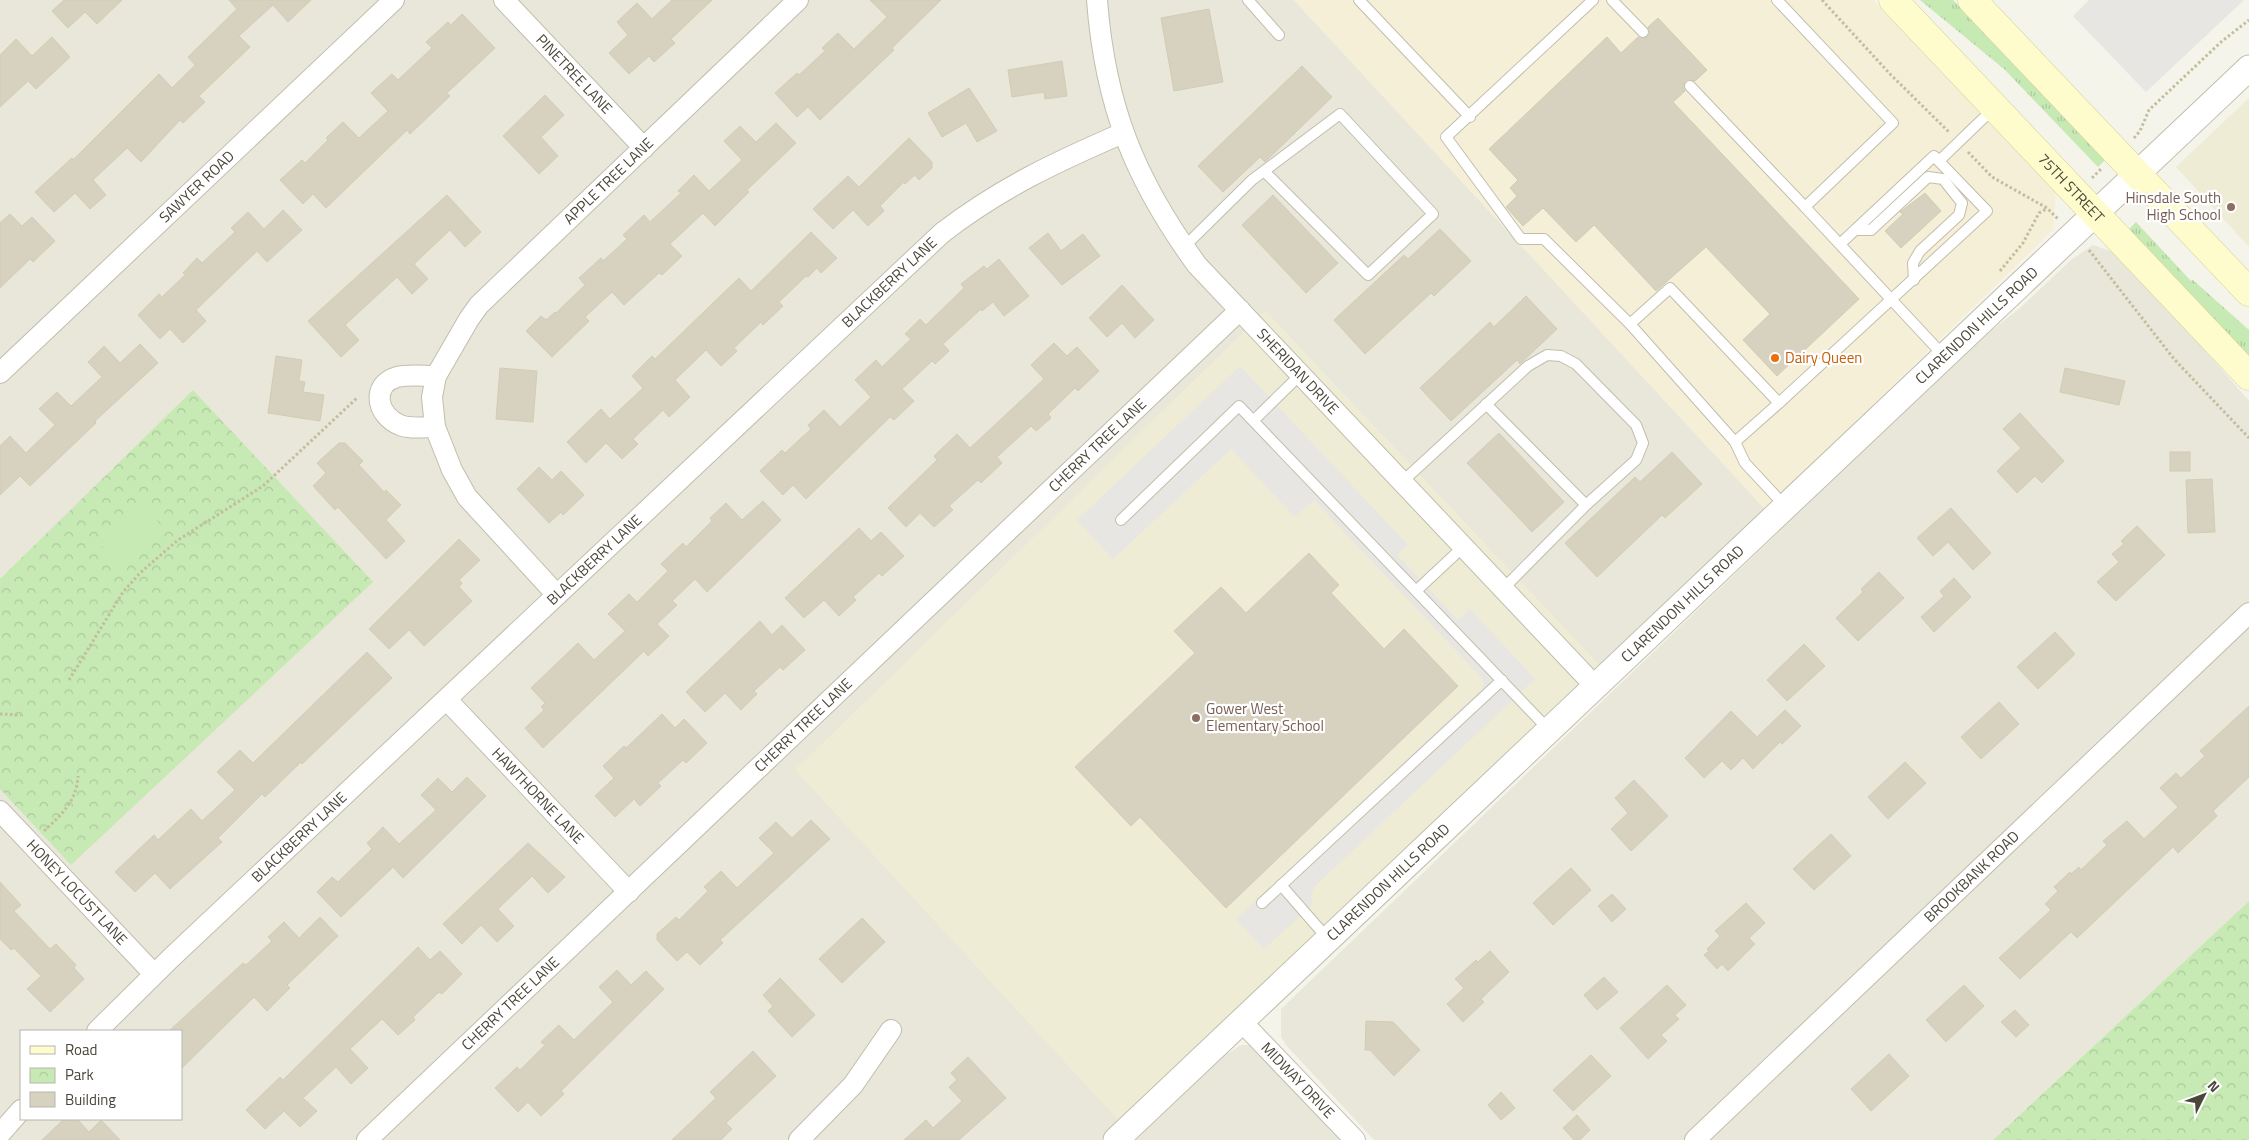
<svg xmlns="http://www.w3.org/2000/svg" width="2249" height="1140" font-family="'Titillium Web',sans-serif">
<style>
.residential{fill:#e9e7d9;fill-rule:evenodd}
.commercial{fill:#f6efd7}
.education{fill:#eeecd5}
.grass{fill:url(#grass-tufts)}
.park{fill:url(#park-crowns)}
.garden{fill:#c7e9b4}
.parking{fill:#e7e6e2}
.building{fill:#d7d2c0;stroke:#d2ccb3}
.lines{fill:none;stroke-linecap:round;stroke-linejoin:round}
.service-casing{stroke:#c1bead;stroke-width:12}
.minor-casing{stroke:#c1bead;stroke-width:22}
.tertiary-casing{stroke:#c1bead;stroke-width:27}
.secondary-casing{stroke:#d5d09b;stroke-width:29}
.path{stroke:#c3bd9e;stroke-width:3;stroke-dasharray:2.5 2.5;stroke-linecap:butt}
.service{stroke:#fff;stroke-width:10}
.minor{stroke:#fff;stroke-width:20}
.tertiary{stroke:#fff;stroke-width:25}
.secondary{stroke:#fefccc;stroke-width:28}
.education-dot{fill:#8d6e63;stroke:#fff;stroke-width:2}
.food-dot{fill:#e8710a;stroke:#fff;stroke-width:2}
.labels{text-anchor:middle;stroke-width:4.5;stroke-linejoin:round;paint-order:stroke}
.street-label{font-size:15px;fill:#4a4639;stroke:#fff}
.education-label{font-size:15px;fill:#785e54;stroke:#fff;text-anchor:end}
.food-label{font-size:15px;fill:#c56008;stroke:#fff;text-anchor:start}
</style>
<defs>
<pattern id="grass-tufts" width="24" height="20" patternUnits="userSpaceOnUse" patternTransform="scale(1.25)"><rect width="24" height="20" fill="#c7e9b4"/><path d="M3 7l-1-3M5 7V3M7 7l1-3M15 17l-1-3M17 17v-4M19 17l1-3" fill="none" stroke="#acc99c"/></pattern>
<pattern id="park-crowns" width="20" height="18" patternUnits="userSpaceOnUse" patternTransform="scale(1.25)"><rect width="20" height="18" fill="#c7e9b4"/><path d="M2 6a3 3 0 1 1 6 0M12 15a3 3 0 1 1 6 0" fill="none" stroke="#acc99c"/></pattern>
</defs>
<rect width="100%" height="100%" fill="#f5f4eb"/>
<g class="residential">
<path d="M0 0H1294L1765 509 1599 665 1265 311 1120 1122 1101 1140H0ZM21 1031H181V1119H21Z"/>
<path d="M2093 245 2110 251 2129 263 2249 401V901L1993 1140H1374L1286 1045 1281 1037V1009L1978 341 2020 308 2071 260Z"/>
<path d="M1241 1045H1252L1349 1140H1136L1224 1056Z"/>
</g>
<path class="commercial" d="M1294 0H1873L2056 190 2053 230 1765 509Z"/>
<g class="education">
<path d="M2249 98V247L2176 167Z"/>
<path d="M1265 311 1599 665 1120 1122 795 770Z"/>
</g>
<g class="grass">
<path d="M1920 0H1953L2106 159 2098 167 2004 69Z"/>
<path d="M2136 222 2191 281 2193 280 2249 330V360L2128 230Z"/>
</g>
<g class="park">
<path d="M193 390 373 582 71 865 0 789V579Z"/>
<path d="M2249 901V1140H1993Z"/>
</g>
<path class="garden" d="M143 505 167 532 124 570 100 544Z"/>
<g class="parking">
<path d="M2089 0H2244L2146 92 2073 16Z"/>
<path d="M1240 366 1408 545 1397 555 1458 620 1470 609 1535 679 1314 887 1311 895 1312 905 1264 949 1236 919 1480 691 1484 684 1482 678 1314 500 1295 517 1231 449 1113 559 1077 520Z"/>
</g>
<g class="building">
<path d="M64 0H122L97 24 85 12 68 28 52 11Z"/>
<path d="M229 0H311L288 22 273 5 239 36 250 47 199 96 205 102 183 123 180 120 141 162 127 148 93 180 106 195 90 209 75 193 54 212 35 192 72 158 73 160 159 74 172 88 195 65 188 57 237 9Z"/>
<path d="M672 0H712L671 39 675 43 654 62 649 56 629 74 609 53 628 35 617 22 637 3 652 19Z"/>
<path d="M870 0H941L892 48 894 50 820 120 808 107 797 117 775 93 797 73 799 75 825 51 822 48 838 33 854 49 887 17Z"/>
<path d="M1209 9 1223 82 1174 91 1161 18Z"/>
<path d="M462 14 495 48 447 93 450 96 410 134 407 130 326 208 313 194 303 204 280 180 302 160 305 163 328 140 326 138 343 122 359 138 388 111 371 93 392 74 398 80 432 48 426 42 448 22 451 25Z"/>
<path d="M1658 18 1707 70 1695 81 1689 79 1685 81 1683 87 1685 91 1673 102 1859 299 1777 376 1743 340 1770 314 1706 247 1656 291 1594 225 1576 242 1543 208 1523 226 1506 207 1517 196 1510 188 1518 180 1489 149 1607 37 1621 53 1638 37 1642 39 1647 37 1650 33 1648 27Z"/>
<path d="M52 37 70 57 36 89 28 81 0 107V55L16 39 32 56Z"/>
<path d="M1062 61 1067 96 1045 99 1044 92 1012 97 1008 70Z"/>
<path d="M1302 66 1332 97 1265 162 1260 157 1223 192 1198 166Z"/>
<path d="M969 88 997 131 977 142 966 123 942 137 928 113Z"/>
<path d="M545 95 564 115 541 137 558 156 539 174 503 136Z"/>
<path d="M776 123 796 143 747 190 749 192 715 226 703 213 670 244 682 256 662 275 659 273 624 305 612 292 585 317 589 321 552 357 526 331 541 316 546 320 555 312 556 313 585 285 579 278 601 258 603 261 627 239 623 235 644 215 650 222 681 193 678 191 694 175 709 191 742 160 724 141 740 126 756 142Z"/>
<path d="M909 138 932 162V168L919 180 915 175 905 184 904 182 880 206 884 211 868 226 853 210 833 229 813 209 848 176 859 187Z"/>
<path d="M1925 193 1941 211 1901 248 1885 231 1903 214 1900 212Z"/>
<path d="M447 195 481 232 465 247 450 230 414 264 428 279 412 294 397 277 345 325 359 340 341 357 308 321Z"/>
<path d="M1273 195 1338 263 1306 293 1242 225Z"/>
<path d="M283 210 302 230 267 262 257 251 196 310 206 321 183 343 170 329 160 339 138 315 159 294 162 297 185 275 183 273 197 258 202 263 235 232 231 228 248 212 264 229Z"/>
<path d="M10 214 22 226 32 217 55 241 33 262 30 259 0 288V223Z"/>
<path d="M1440 229 1471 261 1434 296 1431 293 1365 354 1334 320 1404 255 1408 259Z"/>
<path d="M811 232 837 258 821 273 817 268 808 277 806 276 779 302 783 306 763 325 761 322 734 348 737 351 721 366 706 350 675 380 690 397 669 417 663 410 633 439 638 444 622 459 606 443 586 463 567 442 601 409 610 419 643 388 632 376 652 356 655 359 739 278 751 291Z"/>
<path d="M1048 233 1061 251 1083 234 1100 256 1062 285 1029 248Z"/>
<path d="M999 259 1029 296 1004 316 993 302 982 311 981 309 943 344 949 351 935 364 932 361 902 389 914 401 894 420 890 417 806 499 793 485 783 495 760 471 782 450 785 453 811 429 808 425 824 410 840 427 871 397 855 380 876 360 882 367 911 339 905 334 920 319 926 325 964 288 961 284 984 266 987 269Z"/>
<path d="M1122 285 1154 320 1135 338 1122 323 1107 337 1089 318Z"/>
<path d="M1526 296 1557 329 1520 364 1517 360 1451 421 1420 388 1490 322 1494 327Z"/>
<path d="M1054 343 1067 356 1077 347 1099 371 1078 391 1075 388 1048 414 1051 418 1036 431 1031 426 997 457 1002 463 981 483 978 480 949 506 953 510 934 527 920 513 906 527 888 508 937 460 934 456 957 434 970 448 1044 379 1031 365Z"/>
<path d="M140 344 158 363 95 421 96 423 30 486 20 476 0 495V446L10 436 26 453 55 425 39 409 57 392 71 406 102 377 88 362 104 346 120 363Z"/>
<path d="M276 356 302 360 299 381 305 382 303 392 324 395 320 421 268 413Z"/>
<path d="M500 368 537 371 533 422 496 419Z"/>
<path d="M2065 368 2125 381 2119 405 2060 392Z"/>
<path d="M2020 413 2064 461 2042 483 2035 476 2017 493 1997 471 2021 448 2003 429Z"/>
<path d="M1499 433 1564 502 1532 532 1467 463Z"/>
<path d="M339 443H345L363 461 359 465 384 492 386 490 401 505 386 520 405 541 386 559 338 507 335 510 313 486 326 473 317 463Z"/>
<path d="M1672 452 1702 484 1665 518 1662 515 1597 577 1565 543 1635 477 1640 482Z"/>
<rect x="2170" y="452" width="20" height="19"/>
<path d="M539 467 552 480 561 471 584 495 563 515 561 512 549 523 517 489Z"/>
<path d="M2212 479 2215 532 2188 533 2186 480Z"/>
<path d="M763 501 781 520 707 592 695 579 672 601 677 605 657 624 669 636 648 656 644 651 543 748 525 728 544 710 541 707 545 703 531 688 578 643 594 660 625 631 608 614 629 594 637 602 668 571 661 564 683 543 686 547 712 521 710 518 726 503 742 520Z"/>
<path d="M1951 508 1991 553 1973 570 1948 542 1933 556 1917 538Z"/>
<path d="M2137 526 2165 555 2116 601 2097 582 2119 562 2112 554 2124 544 2121 541Z"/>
<path d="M859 528 871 541 881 532 904 556 882 576 879 573 853 597 856 600 839 616 824 600 804 618 785 598Z"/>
<path d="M459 539 480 560 459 580 462 583 459 587 472 601 424 646 409 630 389 649 369 629Z"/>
<path d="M1309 553 1339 585 1331 593 1384 649 1404 629 1458 686 1226 908 1140 817 1131 826 1075 767 1195 653 1174 631 1221 587 1246 613Z"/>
<path d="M1879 572 1904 598 1858 641 1836 618 1863 592 1861 589Z"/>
<path d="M1954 578 1971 597 1934 632 1921 617 1944 596 1940 591Z"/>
<path d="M760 621 772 635 782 625 805 650 783 670 780 667 754 691 757 694 741 710 725 693 705 712 686 692Z"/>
<path d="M2055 632 2075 654 2038 689 2017 667Z"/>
<path d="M1804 644 1825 666 1787 701 1767 680Z"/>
<path d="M367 652 392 678 302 764 301 762 265 797 262 794 218 838 222 842 170 889 155 873 135 892 115 872 154 835 158 840 191 809 202 821 235 790 217 772 240 750 253 763Z"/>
<path d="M1999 702 2019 724 1981 759 1961 737Z"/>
<path d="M2249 706V777L2213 811 2217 816 2178 853 2173 847 2077 938 2071 932 2020 979 1999 958 2051 910 2045 904 2058 891 2054 887 2070 872 2071 874 2079 867 2081 870 2107 845 2103 841 2127 821 2144 839 2178 807 2160 788 2176 773 2181 778 2205 756 2200 751Z"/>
<path d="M1785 710 1801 726 1782 744 1780 742 1753 769 1743 758 1731 770 1722 761 1704 778 1685 758 1731 711 1757 737Z"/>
<path d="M662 714 675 728 684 719 707 743 686 763 683 760 658 783 661 786 640 806 634 799 615 817 595 796 614 778 603 766 624 746 626 748Z"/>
<path d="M1905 762 1926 783 1888 819 1868 797Z"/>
<path d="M467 777 486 796 403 878 393 867 341 917 317 892 332 877 338 882 372 849 367 843 383 827 399 844 436 810 421 795 438 778 452 792Z"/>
<path d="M1634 780 1668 816 1631 851 1611 829 1628 813 1615 798Z"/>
<path d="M811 820 830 839 720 940 723 943 700 965 687 952 677 961 657 940V934L676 917 679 920 708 891 704 887 721 871 737 888 774 853 759 838 776 822 792 838Z"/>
<path d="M1831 834 1851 856 1814 890 1793 869Z"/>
<path d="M528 843 565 877 548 893 532 876 498 909 514 926 497 942 481 925 462 944 443 924Z"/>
<path d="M1571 868 1591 890 1553 925 1533 903Z"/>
<path d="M0 882 21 905 14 911 50 949 56 944 76 965 74 968 84 979 50 1012 27 989 41 976 14 948 11 950 0 939Z"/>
<path d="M1612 894 1626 909 1612 922 1598 906Z"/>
<path d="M1746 903 1765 923 1749 938 1755 944 1728 971 1722 964 1717 969 1704 955 1709 951 1707 949 1720 936 1715 931Z"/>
<path d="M320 917 338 936 287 985 290 988 267 1011 254 997 181 1069V1031H169L243 963 246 965 272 941 268 937 284 922 299 938Z"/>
<path d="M862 918 885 942 842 983 819 959Z"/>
<path d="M418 947 430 960 440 951 462 974 442 994 439 992 413 1017 415 1020 398 1035 382 1019 350 1049 368 1068 351 1084 336 1067 303 1098 317 1111 300 1127 284 1111 265 1129 246 1110 280 1077 283 1080Z"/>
<path d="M1490 951 1509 972 1481 999 1484 1002 1463 1022 1447 1004 1464 988 1455 979 1476 960 1478 962Z"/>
<path d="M617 970 631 985 646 971 664 989 561 1091 564 1094 541 1116 528 1102 518 1112 495 1088 517 1067 520 1070 545 1045 541 1042 559 1025 574 1040 613 1002 599 987Z"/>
<path d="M1604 977 1618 992 1597 1010 1584 995Z"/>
<path d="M780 978 815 1015 792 1037 768 1011 773 1006 763 995Z"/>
<path d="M1667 985 1686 1005 1675 1015 1679 1019 1661 1035 1667 1041 1648 1059 1620 1028Z"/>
<path d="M1964 985 1984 1006 1946 1042 1926 1020Z"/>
<path d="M2015 1010 2029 1025 2016 1037 2001 1022Z"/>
<path d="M1366 1021 1393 1022 1420 1050 1394 1076 1370 1050H1365Z"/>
<path d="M753 1051 776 1076 726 1123 732 1129 721 1140H672L716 1098 710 1092Z"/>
<path d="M1889 1054 1909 1076 1871 1111 1851 1089Z"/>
<path d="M1591 1055 1611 1076 1573 1111 1553 1090Z"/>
<path d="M968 1057 1006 1098 959 1140H904L926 1120 933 1128 962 1101 949 1087 957 1080 951 1073Z"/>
<path d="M1501 1092 1515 1108 1501 1120 1488 1105Z"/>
<path d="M1577 1115 1590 1130 1580 1140H1574L1563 1128Z"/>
<path d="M64 1119H77L89 1132 101 1120 120 1140H42Z"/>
</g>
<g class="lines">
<defs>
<g id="service">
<path d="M1248 0 1279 35"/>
<path d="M1359 0 1470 117"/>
<path d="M1593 0 1446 137 1521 239H1544L1630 324 1735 442 1745 463 1785 506"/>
<path d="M1612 0 1643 32"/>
<path d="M1777 0 1893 123 1805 207 1944 356"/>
<path d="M1690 86 1805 207"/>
<path d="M1939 161 1994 108"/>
<path d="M1855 230H1871L1928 177 1943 179 1962 203 1959 215 1920 251 1913 263 1914 280"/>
<path d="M1184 247 1252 180 1340 114 1433 214 1368 275 1264 171"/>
<path d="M1630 324 1670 288 1779 403 1735 442"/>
<path d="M1779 403 1987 211 1934 156 1840 244"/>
<path d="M1486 404 1586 505"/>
<path d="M1254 420 1301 374"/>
<path d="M1402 482 1528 366 1547 355 1561 356 1576 364 1636 425 1643 443 1636 460 1586 505 1503 589"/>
<path d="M1121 520 1239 406 1549 730"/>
<path d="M1417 590 1463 547"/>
<path d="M1281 885 1328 939"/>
<path d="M1262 903 1502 680"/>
</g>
<g id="minor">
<path id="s1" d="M504 0 644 148"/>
<path id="s2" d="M1097 0C1105 106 1135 180 1197 265L1595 686"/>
<path id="s3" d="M0 373 394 0"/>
<path d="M435 427C424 427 409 429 400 425 377 416 370 385 397 377 408 374 424 376 436 376"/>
<path id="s4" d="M557 595 467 497 452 470 435 427 432 397 436 376 469 319 479 305 798 0"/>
<path id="s5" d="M447 700 629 892"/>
<path id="s6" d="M0 811 154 974"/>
<path id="s7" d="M1241 1021 1355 1140"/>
<path id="s8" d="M97 1031 172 957 942 233C1000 188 1056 162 1123 133"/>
<path d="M0 1134 21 1110"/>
<path id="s9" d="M367 1140 1240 310"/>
<path d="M799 1140 853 1085 891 1030"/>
<path id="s10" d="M1695 1140 2249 613"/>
</g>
<g id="tertiary">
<path id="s11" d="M1116 1140 2249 68"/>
</g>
<g id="secondary">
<path id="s12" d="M1893 0 2249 376"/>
<path d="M1972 0 2249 292"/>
</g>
</defs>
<use href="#service" class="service-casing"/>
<use href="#minor" class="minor-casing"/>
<use href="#tertiary" class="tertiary-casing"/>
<use href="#secondary" class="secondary-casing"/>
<g class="path">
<path d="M1822 0 1891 75 1950 133"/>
<path d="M2134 138 2140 131 2149 110 2221 42 2249 20"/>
<path d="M1968 152 1992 177 2047 208 2058 219"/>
<path d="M2092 178 2102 168"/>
<path d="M2089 250 2174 359 2249 438"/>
<path d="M2000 271 2023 243 2039 213 2046 209"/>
<path d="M69 680 123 592 140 573 178 540 263 486 357 398"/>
<path d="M0 714 21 715"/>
<path d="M44 831C61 815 77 801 78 776"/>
</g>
<use href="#service" class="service"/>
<use href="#minor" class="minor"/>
<use href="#tertiary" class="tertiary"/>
<use href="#secondary" class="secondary"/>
</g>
<g class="education-dot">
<circle cx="2231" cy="207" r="5"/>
<circle cx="1196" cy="718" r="5"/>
</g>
<circle class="food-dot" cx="1775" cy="358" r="5"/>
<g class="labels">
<g class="street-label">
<text dy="5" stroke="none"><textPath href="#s1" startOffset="102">PINETREE LANE</textPath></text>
<text dy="5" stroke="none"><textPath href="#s4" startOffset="524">APPLE TREE LANE</textPath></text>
<text dy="5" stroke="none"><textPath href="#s3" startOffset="271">SAWYER ROAD</textPath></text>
<text dy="5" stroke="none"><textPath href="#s12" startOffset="259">75TH STREET</textPath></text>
<text dy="5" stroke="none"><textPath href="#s8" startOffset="1090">BLACKBERRY LANE</textPath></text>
<text dy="5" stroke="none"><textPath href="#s11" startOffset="1185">CLARENDON HILLS ROAD</textPath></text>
<text dy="5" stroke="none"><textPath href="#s2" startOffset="434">SHERIDAN DRIVE</textPath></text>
<text dy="5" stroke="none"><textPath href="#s9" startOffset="1008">CHERRY TREE LANE</textPath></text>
<text dy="5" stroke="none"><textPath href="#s8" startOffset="685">BLACKBERRY LANE</textPath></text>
<text dy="5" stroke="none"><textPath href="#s11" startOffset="780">CLARENDON HILLS ROAD</textPath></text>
<text dy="5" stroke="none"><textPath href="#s9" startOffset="602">CHERRY TREE LANE</textPath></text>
<text dy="5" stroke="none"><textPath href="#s5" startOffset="132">HAWTHORNE LANE</textPath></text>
<text dy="5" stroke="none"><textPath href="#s8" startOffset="280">BLACKBERRY LANE</textPath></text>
<text dy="5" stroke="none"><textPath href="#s10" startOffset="382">BROOKBANK ROAD</textPath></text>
<text dy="5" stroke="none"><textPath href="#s11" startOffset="375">CLARENDON HILLS ROAD</textPath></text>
<text dy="5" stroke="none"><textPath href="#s6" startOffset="112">HONEY LOCUST LANE</textPath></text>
<text dy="5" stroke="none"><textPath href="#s9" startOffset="198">CHERRY TREE LANE</textPath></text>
<text dy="5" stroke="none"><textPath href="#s7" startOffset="82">MIDWAY DRIVE</textPath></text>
</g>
<g class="education-label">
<text x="2221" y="203">Hinsdale South<tspan x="2221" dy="17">High School</tspan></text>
<text x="1206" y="714" text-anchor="start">Gower West<tspan x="1206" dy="17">Elementary School</tspan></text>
</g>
<g class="food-label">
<text x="1785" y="363">Dairy Queen</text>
</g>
</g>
<rect x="20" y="1030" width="162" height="90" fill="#ffffff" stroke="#b7b5b0"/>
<rect x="30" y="1046" width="25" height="8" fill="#fefccc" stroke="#b7b5b0"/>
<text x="65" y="1055" font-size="15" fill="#4a4639">Road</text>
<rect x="30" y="1068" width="25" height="15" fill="url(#park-crowns)" stroke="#b7b5b0"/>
<text x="65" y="1080" font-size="15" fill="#4a4639">Park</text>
<rect x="30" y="1092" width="25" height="15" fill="#d7d2c0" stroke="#b7b5b0"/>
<text x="65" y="1105" font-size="15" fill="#4a4639">Building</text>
<g transform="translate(2204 1095) rotate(48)" stroke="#ffffff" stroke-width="4" paint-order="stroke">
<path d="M0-4L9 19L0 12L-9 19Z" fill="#4a4639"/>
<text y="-8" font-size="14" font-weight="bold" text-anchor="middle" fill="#4a4639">N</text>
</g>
</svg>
